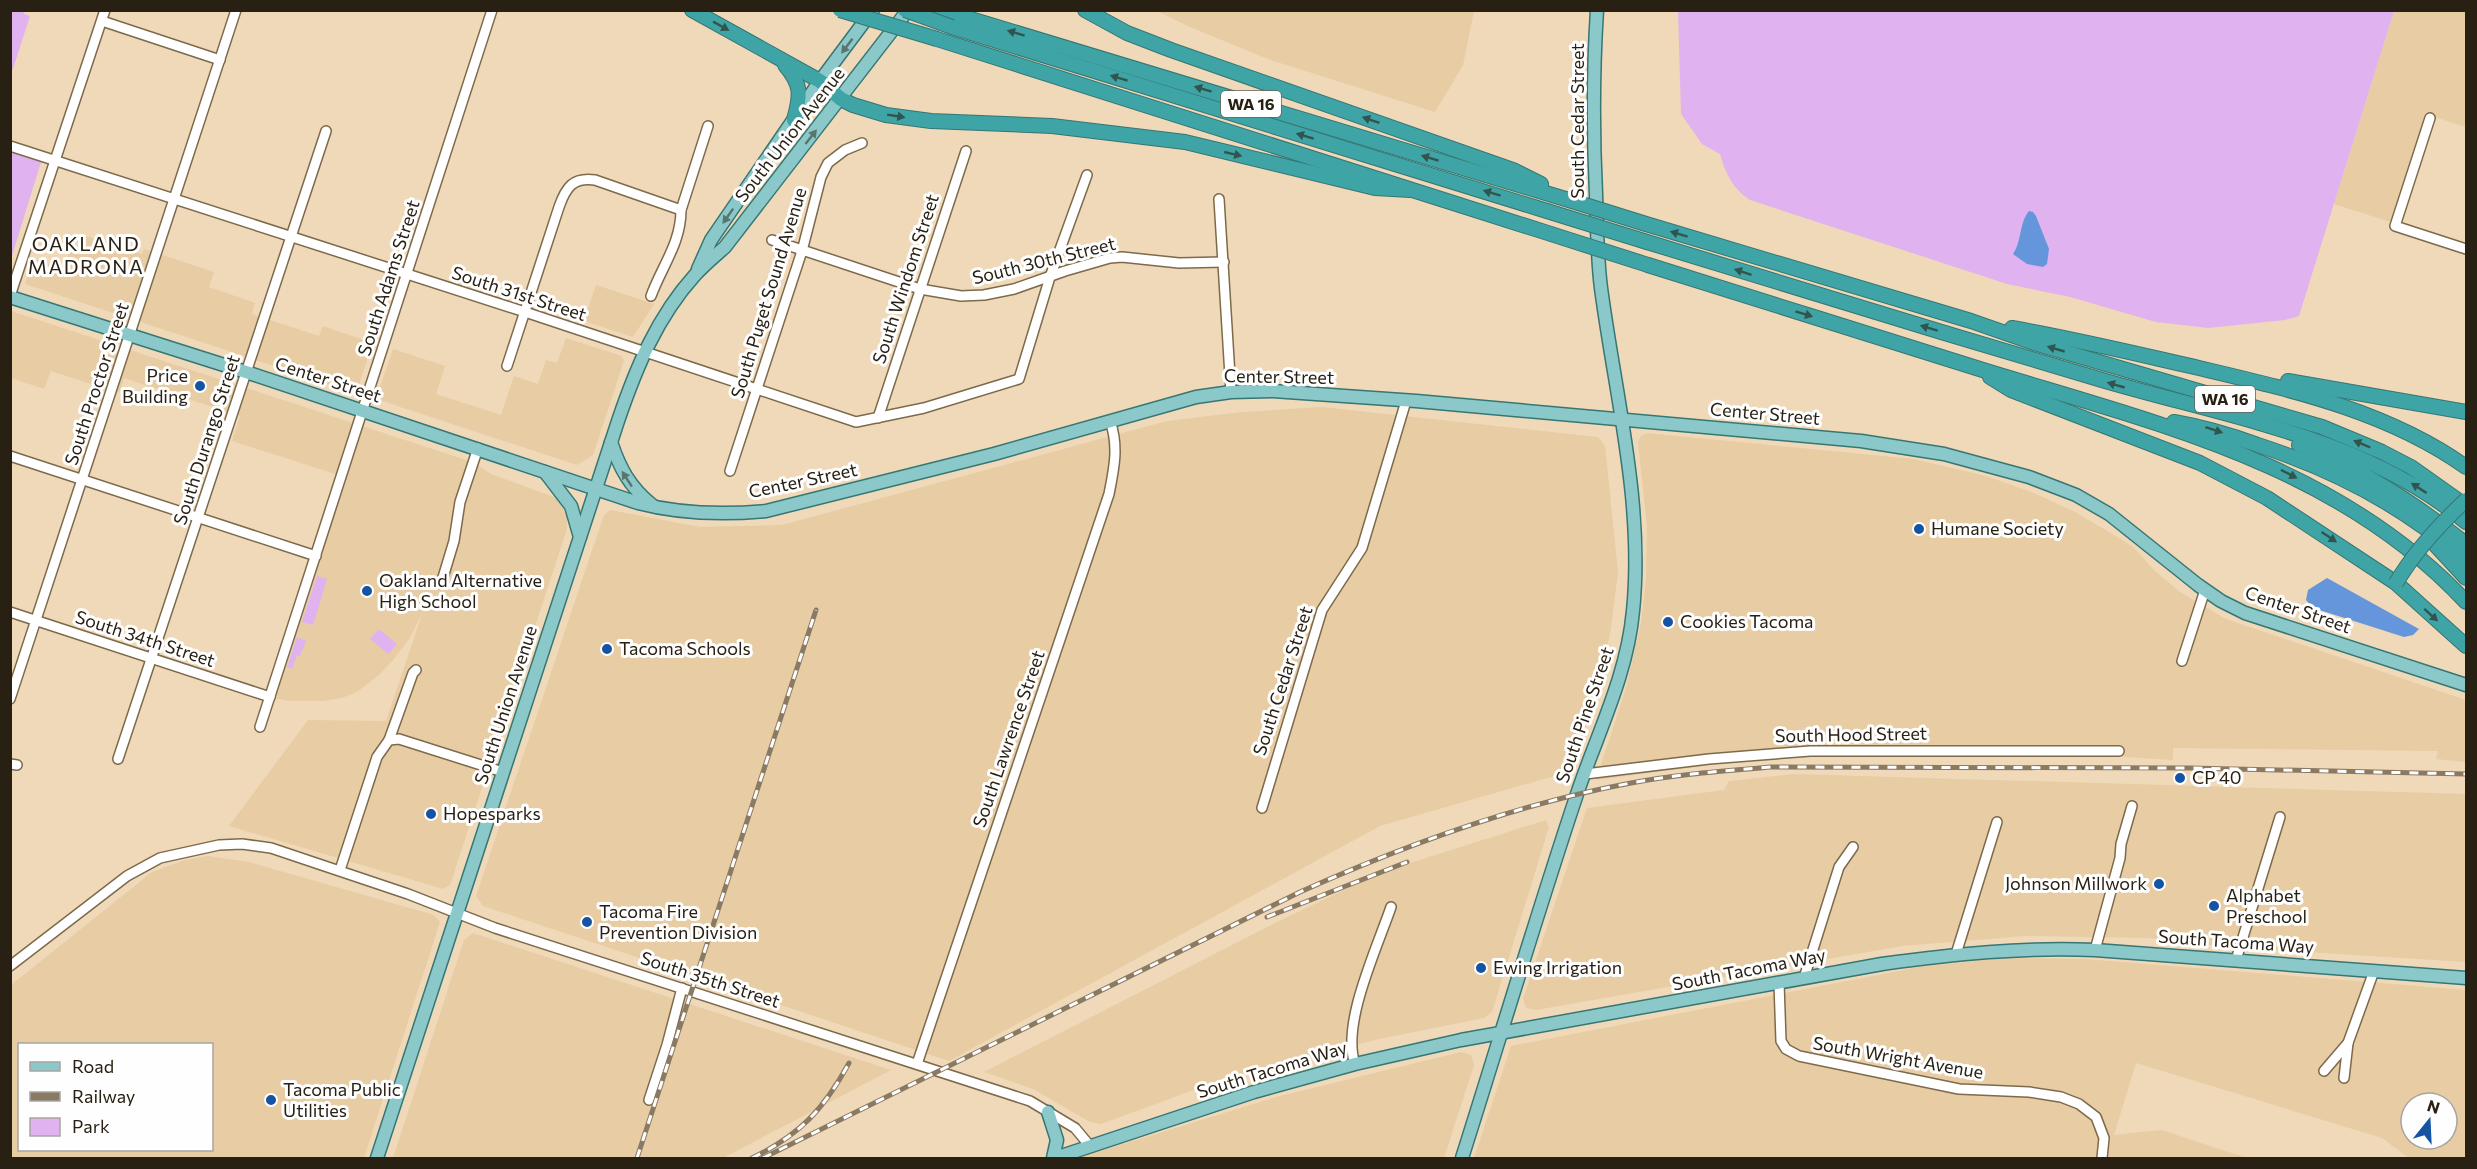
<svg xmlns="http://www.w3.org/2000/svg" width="2477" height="1169" font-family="Commissioner,sans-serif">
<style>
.built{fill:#e7cca4;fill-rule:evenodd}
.green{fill:#e0b2ef}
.water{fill:#6596db}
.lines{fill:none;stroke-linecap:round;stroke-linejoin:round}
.minor-casing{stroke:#7d694b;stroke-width:12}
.major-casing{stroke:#367673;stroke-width:15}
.highway-casing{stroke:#367673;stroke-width:16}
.minor{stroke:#fff;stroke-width:9}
.major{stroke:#8bc8ca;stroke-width:12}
.highway{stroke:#3ea4a6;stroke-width:14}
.rail-casing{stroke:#8a7a64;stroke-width:5}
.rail{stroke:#fefefe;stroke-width:3;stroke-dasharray:9;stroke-linecap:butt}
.highway-bridge-casing{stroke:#367673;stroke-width:16;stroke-linecap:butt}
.highway-bridge{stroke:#3ea4a6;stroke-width:14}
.oneway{fill:#31554e}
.oneway2{fill:#5a746e}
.poi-dot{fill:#1553a3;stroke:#fefefe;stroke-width:2}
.labels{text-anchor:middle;stroke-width:6;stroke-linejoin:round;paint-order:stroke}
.shield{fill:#fefefe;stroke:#68635a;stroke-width:1.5}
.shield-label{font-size:16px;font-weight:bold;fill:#282013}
.street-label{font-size:18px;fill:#282013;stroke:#fefefe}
.poi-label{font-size:18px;fill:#282013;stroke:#fefefe;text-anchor:start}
.neighbourhood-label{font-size:20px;letter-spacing:1.5px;fill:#282013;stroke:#fefefe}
</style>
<rect width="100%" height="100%" fill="#f0d9b8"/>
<g class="built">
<path d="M1157 11H1474L1463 65 1435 112 1268 59 1190 27Z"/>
<path d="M2394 11H2466V127L2435 117 2400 225 2334 204Z"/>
<path d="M86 236 142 254 144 249 214 272 209 287 255 303 252 314 319 336 323 326 373 343 356 393 25 284 34 259 64 269 72 244 82 247Z"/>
<path d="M596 285 654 304 633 337 584 321Z"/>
<path d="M11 311 475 463 491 474 557 498 567 517V529L450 885 443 889 229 826 308 720 386 721 422 614 409 639 393 660 379 675 357 692 342 698 323 701H288L270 697 342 476 232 441 240 416 124 378 119 393 51 371 44 389 11 378Z"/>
<path d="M566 338 622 356 624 361 593 455 577 465 376 399 393 349 445 366 436 394 501 415 514 376 538 384 546 360 557 363Z"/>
<path d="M1322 407 1598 437 1605 446 1618 572 1611 628 1597 697 1568 772 1380 826 949 1061 483 906 476 896 604 515 610 510 700 527 782 525 1167 421 1242 412Z"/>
<path d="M1647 433 1913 459 1986 476 2034 493 2075 512 2114 535 2133 547 2155 571 2180 592 2226 619 2466 700V762L2436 759 2438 751 2173 748V760L2064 753 1846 754 1742 761 1596 780 1626 688 1641 623 1646 580 1647 526 1638 442 1641 436Z"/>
<path d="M1793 774 2466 794V962L2228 947 2147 938 2025 936 1902 946 1536 1010 1526 1008 1523 999 1587 808 1724 790 1729 781Z"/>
<path d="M1546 820 1549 827 1492 1012 1484 1018 1379 1039 1277 1065 1188 1092 1101 1124 1090 1122 1033 1089 984 1072 1279 921 1382 872Z"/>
<path d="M208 856 249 862 434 915 440 922 364 1158H11V985L152 872 185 860ZM20 1044H212V1150H20Z"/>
<path d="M473 933 891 1070 723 1158H393L464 940Z"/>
<path d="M2003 958 2085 959 2466 990V1158H2409L2382 1138 2136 1063 2114 1135 2161 1130 2247 1158H1474L1511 1046 1919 967ZM2411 1103H2447V1139H2411Z"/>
<path d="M1461 1052 1471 1055 1474 1065 1444 1158H1078L1276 1097Z"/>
</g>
<g class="green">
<path d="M11 10 25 11 24 14 30 16 11 75Z"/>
<path d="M1678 11H2394L2299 316 2285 320 2208 328 2156 322 2070 297 2007 284 1750 200C1732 188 1726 174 1720 154L1702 144 1681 114Z"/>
<path d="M11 151 41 162 11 259 10 151Z"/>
<path d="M317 576 327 579 313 625 302 622Z"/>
<path d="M379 629 397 644 388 654 370 639Z"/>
<path d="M297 637 306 641 300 656 297 655 292 669 287 667Z"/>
</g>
<g class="water">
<path d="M2029 211 2033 212 2036 216 2049 249 2047 264 2043 267 2027 264 2013 254C2022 241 2019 223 2029 211Z"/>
<path d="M2327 578 2419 629 2413 635 2404 637 2313 608 2306 600 2308 590Z"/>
</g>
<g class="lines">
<defs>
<g id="minor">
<path d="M102 21 220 60"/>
<path d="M2430 118 2395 226 2466 249"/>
<path d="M10 146 525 312 856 422 924 408 1019 379 1050 277 1087 175"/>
<path d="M1219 199 1231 392"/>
<path d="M772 240 920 289 961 296 984 295 1014 289 1065 271 1110 258 1122 257 1179 263 1224 262"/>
<path d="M10 296 105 10"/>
<path d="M651 296C662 266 681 243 681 210L708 126"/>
<path d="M507 366 559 207C566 187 573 177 595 180L681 210"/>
<path d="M878 418 966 151"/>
<path d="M10 456 316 556"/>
<path d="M730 471 802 251 821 177 828 163 845 150 862 143"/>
<path d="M441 584 454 541 460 502 478 448"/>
<path d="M10 612 270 697"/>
<path d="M2182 661 2205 590"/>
<path d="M10 699 236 10"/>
<path d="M260 727 492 10"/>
<path d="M389 740 399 739 503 772"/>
<path d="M118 759 326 131"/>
<path d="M10 764 17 765"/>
<path d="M1585 774 1709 759 1810 751H2119"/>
<path d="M1262 808 1322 610 1362 548 1406 401"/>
<path d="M340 870 377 757 389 740 413 673 416 670"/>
<path d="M2095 950 2120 858 2121 844 2132 806"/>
<path d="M1956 954 1997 822"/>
<path d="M2236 960 2280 817"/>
<path d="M10 966 127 876 160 858 219 845 242 844 271 848 408 894 495 928 1030 1101 1075 1128 1090 1146"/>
<path d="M1804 978 1839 867 1853 847"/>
<path d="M1779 983 1781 1041 1786 1049 1799 1056 1959 1089 2029 1092 2061 1097 2079 1104 2096 1117 2104 1138 2102 1158"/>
<path d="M917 1064 1109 494C1114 469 1119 446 1110 421"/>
<path d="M1355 1064C1341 1024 1377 948 1391 907"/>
<path d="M2324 1071 2348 1043"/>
<path d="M2344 1078 2348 1043 2374 971"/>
<path d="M649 1100 667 1045 682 988"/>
</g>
<g id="major">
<path d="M698 269 711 240 820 81 873 10"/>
<path d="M10 297 246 372 638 503C680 514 723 515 766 511L994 454 1196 397 1231 392 1273 391 1416 401 1861 441 1944 454 2029 477 2076 495 2109 514 2198 585 2221 601 2245 613 2466 685"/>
<path d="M611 442C620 469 630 487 652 505"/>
<path d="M545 472 571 506 580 537"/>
<path d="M1048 1112 1057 1140 1053 1158"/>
<path d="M377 1158 618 421C636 368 657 317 695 275 704 265 715 256 725 247L908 10"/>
<path d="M1055 1158 1254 1092 1355 1064 1461 1040 1882 964C1954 954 2023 947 2095 950L2466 978"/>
<path d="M1462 1158C1500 1038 1536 917 1576 797 1596 736 1627 677 1633 611 1644 504 1615 394 1601 288 1597 257 1597 225 1596 194 1593 132 1593 72 1597 10"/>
</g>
<g id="highway">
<path d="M692 10 820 81 841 99 853 105 886 115 931 121 1052 126 1185 142 1375 188 1410 190"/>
<path d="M941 10 1572 201"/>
<path d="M1085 10 1127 33 1171 50 1513 170 1541 184"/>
<path d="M952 27 1547 211"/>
<path d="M937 39 1551 234"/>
<path d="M785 65C802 85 801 95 794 120"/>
<path d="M1646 224 1971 321 2034 343 2322 427 2382 452 2411 467 2466 506"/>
<path d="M1647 242C1799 289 1950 335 2102 380 2227 417 2363 437 2466 522"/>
<path d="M1648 265C1761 300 1873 336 1986 371 2159 424 2338 465 2466 602"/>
<path d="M2012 328C2075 339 2137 354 2199 368 2292 390 2387 411 2466 467"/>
<path d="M1990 377 2011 390 2200 463 2267 498 2396 583 2466 646"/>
<path d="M2288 381 2466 412"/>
<path d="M2174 422C2203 427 2230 435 2258 445 2335 470 2406 507 2466 561"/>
<path d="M2299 445C2362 469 2414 503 2466 544"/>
<path d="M2429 538 2466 578"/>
</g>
</defs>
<use href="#minor" class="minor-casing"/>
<use href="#major" class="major-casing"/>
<use href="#highway" class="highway-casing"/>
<use href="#minor" class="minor"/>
<use href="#major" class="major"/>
<use href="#highway" class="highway"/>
<defs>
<g id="rail">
<path d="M1267 917 1407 862"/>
<path d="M637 1158 816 610"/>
<path d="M752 1158C800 1135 824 1109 849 1063"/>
<path d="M763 1158 1300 892C1405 845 1517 804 1631 783 1677 774 1724 771 1771 767L2190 768 2466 774"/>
</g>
</defs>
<use href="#rail" class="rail-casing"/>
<use href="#rail" class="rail"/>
<defs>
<g id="highway-bridge">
<path d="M840 10 937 39"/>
<path d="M905 10 952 27"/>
<path d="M1572 201 1646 224"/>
<path d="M1547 211 1647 242"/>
<path d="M1551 234 1648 265"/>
<path d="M2396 583C2415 551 2440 524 2466 500"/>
</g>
</defs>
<use href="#highway-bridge" class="highway-bridge-casing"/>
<use href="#highway-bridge" class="highway-bridge"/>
</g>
<defs><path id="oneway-solid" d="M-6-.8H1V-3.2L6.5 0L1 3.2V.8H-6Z" transform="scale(1.5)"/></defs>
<g class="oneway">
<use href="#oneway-solid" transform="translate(721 26) rotate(29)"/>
<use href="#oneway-solid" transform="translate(1016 33) rotate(-163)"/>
<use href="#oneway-solid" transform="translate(1119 78) rotate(-163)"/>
<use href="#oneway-solid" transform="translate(1203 89) rotate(-163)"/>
<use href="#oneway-solid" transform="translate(896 116) rotate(9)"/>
<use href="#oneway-solid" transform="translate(1371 120) rotate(-161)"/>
<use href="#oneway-solid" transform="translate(1305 136) rotate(-163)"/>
<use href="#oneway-solid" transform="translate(1233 154) rotate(13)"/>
<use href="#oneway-solid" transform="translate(1430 158) rotate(-163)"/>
<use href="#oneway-solid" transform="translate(1492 193) rotate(-163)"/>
<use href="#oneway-solid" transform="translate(1679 234) rotate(-163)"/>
<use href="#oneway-solid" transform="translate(1743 272) rotate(-162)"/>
<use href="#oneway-solid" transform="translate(1804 314) rotate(17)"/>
<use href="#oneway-solid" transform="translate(1929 328) rotate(-163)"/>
<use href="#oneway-solid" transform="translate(2056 349) rotate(-164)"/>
<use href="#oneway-solid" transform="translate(2116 385) rotate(-164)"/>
<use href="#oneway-solid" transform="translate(2214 430) rotate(18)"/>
<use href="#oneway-solid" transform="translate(2362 444) rotate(-157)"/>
<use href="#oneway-solid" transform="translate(2289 474) rotate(27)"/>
<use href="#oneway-solid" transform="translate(2419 488) rotate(-147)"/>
<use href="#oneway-solid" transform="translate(2329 537) rotate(34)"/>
<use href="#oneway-solid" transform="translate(2431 615) rotate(42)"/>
</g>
<g class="oneway2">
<use href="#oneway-solid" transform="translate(847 46) rotate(127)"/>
<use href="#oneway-solid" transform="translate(811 137) rotate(-52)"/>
<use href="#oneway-solid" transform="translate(728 216) rotate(125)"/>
<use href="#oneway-solid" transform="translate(627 479) rotate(-123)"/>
</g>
<g class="poi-dot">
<circle cx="200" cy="386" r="6"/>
<circle cx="1919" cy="529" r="6"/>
<circle cx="367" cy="591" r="6"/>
<circle cx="1668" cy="622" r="6"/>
<circle cx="607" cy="649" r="6"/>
<circle cx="2180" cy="778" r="6"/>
<circle cx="431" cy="814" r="6"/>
<circle cx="2159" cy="884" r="6"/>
<circle cx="2214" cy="906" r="6"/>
<circle cx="587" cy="922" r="6"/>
<circle cx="1481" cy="968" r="6"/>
<circle cx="271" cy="1100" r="6"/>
</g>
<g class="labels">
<g class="shield">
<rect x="1221" y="91" width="60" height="26" rx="4.5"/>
<rect x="2195" y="386" width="60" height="26" rx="4.5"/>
</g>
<g class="shield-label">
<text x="1251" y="110">WA 16</text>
<text x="2225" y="405">WA 16</text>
</g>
<g class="street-label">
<text transform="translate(1578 121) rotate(-90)" y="6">South Cedar Street</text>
<text transform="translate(790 135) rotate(-52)" y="6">South Union Avenue</text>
<text transform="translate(1044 261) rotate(-14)" y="6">South 30th Street</text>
<text transform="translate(389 278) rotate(-72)" y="6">South Adams Street</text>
<text transform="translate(906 279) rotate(-72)" y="6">South Windom Street</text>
<text transform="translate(769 293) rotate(-73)" y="6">South Puget Sound Avenue</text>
<text transform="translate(519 294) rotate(18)" y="6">South 31st Street</text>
<text transform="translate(1279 377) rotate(1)" y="6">Center Street</text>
<text transform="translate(328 380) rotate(18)" y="6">Center Street</text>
<text transform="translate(97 384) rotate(-72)" y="6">South Proctor Street</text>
<text transform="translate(1765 414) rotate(5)" y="6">Center Street</text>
<text transform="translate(207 440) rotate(-72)" y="6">South Durango Street</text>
<text transform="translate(803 481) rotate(-12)" y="6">Center Street</text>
<text transform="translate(2298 610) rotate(19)" y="6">Center Street</text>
<text transform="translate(145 639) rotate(18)" y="6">South 34th Street</text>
<text transform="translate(1283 681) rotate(-72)" y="6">South Cedar Street</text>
<text transform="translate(506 705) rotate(-72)" y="6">South Union Avenue</text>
<text transform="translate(1585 715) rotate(-71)" y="6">South Pine Street</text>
<text transform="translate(1851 735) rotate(-1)" y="6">South Hood Street</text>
<text transform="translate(1009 739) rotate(-71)" y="6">South Lawrence Street</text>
<text transform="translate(2236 942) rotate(4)" y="6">South Tacoma Way</text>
<text transform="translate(1749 970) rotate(-11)" y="6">South Tacoma Way</text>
<text transform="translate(710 980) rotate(18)" y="6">South 35th Street</text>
<text transform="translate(1898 1058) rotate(10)" y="6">South Wright Avenue</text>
<text transform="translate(1272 1070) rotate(-17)" y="6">South Tacoma Way</text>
</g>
<g class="poi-label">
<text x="188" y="382" text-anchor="end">Price<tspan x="188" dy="21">Building</tspan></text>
<text x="1931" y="535">Humane Society</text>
<text x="379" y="587">Oakland Alternative<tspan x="379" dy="21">High School</tspan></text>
<text x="1680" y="628">Cookies Tacoma</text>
<text x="619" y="655">Tacoma Schools</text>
<text x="2192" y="784">CP 40</text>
<text x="443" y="820">Hopesparks</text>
<text x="2147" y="890" text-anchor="end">Johnson Millwork</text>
<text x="2226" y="902">Alphabet<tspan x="2226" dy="21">Preschool</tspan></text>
<text x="599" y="918">Tacoma Fire<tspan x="599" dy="21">Prevention Division</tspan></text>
<text x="1493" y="974">Ewing Irrigation</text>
<text x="283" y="1096">Tacoma Public<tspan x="283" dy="21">Utilities</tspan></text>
</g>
<g class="neighbourhood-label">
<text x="86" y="251">OAKLAND<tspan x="86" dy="23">MADRONA</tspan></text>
</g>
</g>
<rect width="2477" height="1169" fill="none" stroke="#282013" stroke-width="24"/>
<rect x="18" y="1043" width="195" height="108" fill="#fefefe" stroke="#a8a5a0" stroke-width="1.5"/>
<rect x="30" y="1062" width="30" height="9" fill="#8bc8ca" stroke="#a8a5a0" stroke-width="1.5"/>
<text x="72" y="1073" font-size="18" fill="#282013">Road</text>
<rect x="30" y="1092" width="30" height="9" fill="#8a7a64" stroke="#a8a5a0" stroke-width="1.5"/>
<text x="72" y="1103" font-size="18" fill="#282013">Railway</text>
<rect x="30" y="1118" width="30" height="18" fill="#e0b2ef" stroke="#a8a5a0" stroke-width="1.5"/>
<text x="72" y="1133" font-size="18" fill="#282013">Park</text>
<g transform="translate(2429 1121) rotate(18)"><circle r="28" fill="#fefefe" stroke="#a8a5a0" stroke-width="1.5"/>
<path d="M0-4.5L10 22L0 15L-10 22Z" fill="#1553a3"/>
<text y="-9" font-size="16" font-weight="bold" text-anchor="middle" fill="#282013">N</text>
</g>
</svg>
